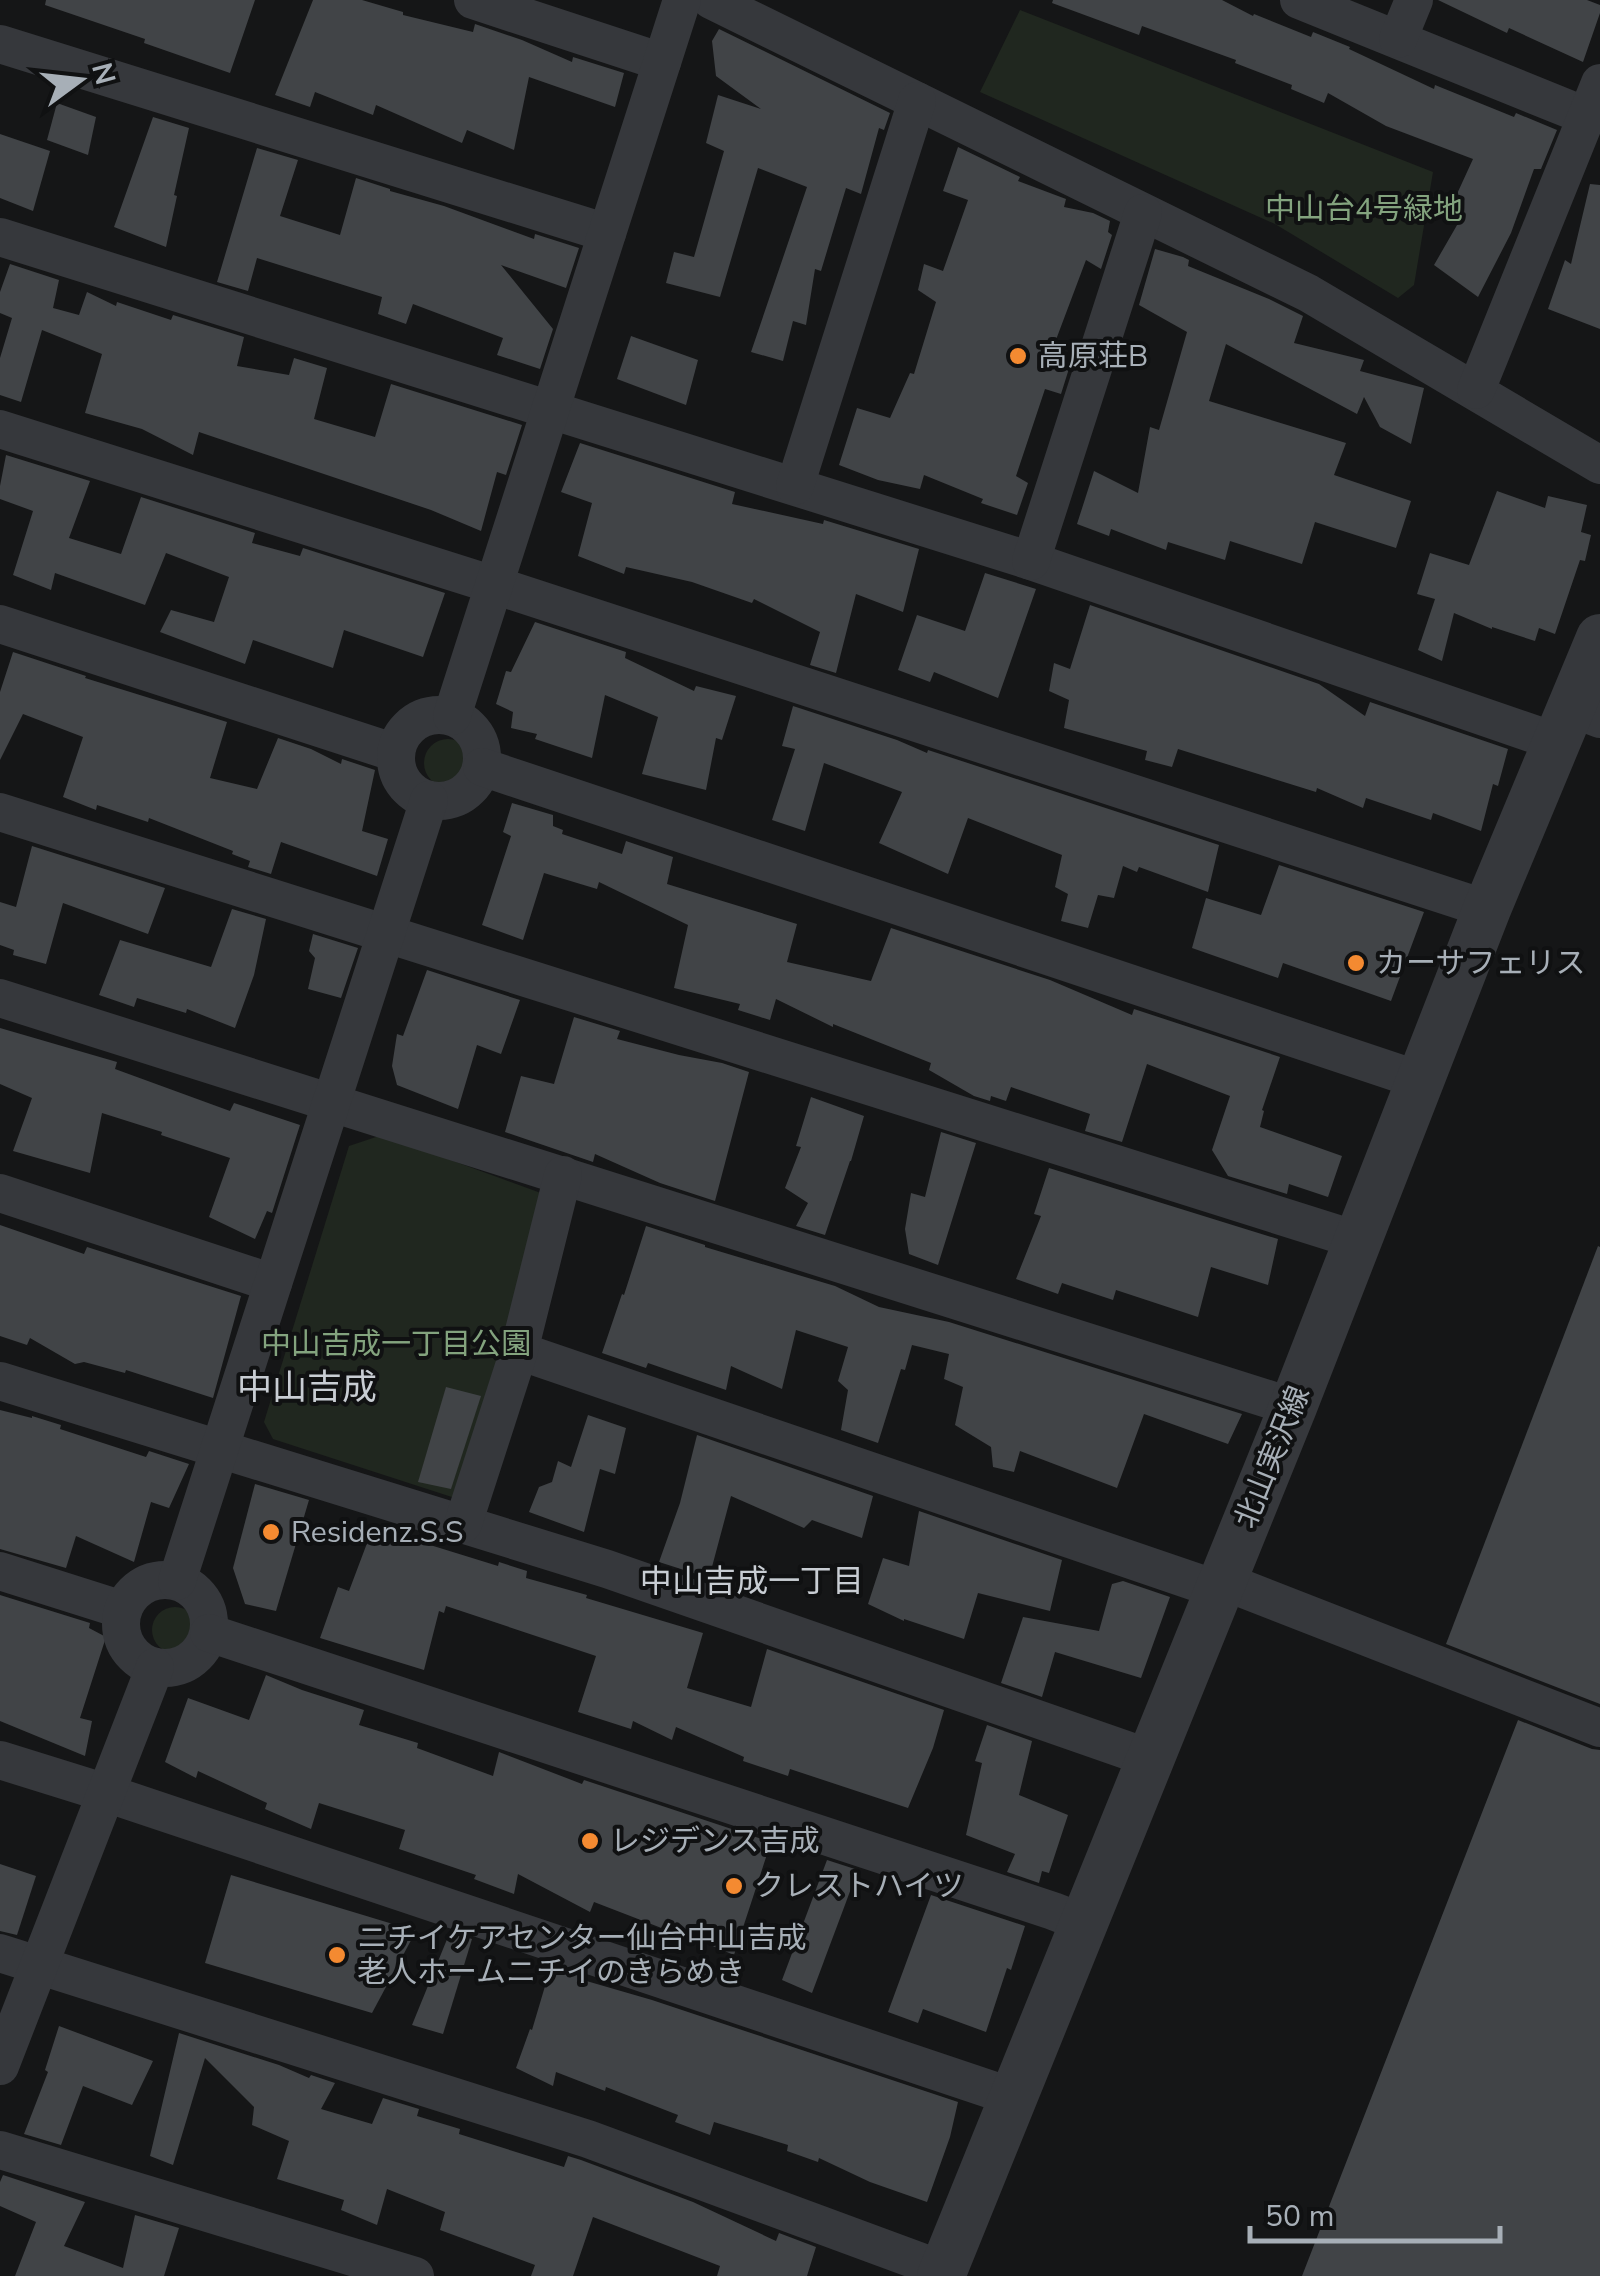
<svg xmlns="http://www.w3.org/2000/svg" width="1600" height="2276" font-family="'Nunito Sans','Noto Sans JP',sans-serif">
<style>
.green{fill:#20271f}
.building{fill:#414447}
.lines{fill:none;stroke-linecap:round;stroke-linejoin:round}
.minor{stroke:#36383c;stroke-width:38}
.tertiary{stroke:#36383c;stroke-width:48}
.poi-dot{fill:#f48a31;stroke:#101112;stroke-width:4}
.labels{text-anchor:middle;stroke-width:8;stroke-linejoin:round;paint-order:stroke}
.park-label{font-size:30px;fill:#83a37e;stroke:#101112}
.poi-label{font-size:30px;fill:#a7afb7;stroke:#101112;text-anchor:start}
.street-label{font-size:30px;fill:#a7afb7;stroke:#101112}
.neighbourhood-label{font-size:32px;fill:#c8cdd3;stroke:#101112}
.quarter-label{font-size:35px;fill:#c8cdd3;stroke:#101112}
</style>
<rect width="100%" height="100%" fill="#151617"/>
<g class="green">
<path d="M1020 10 1433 172 1414 285 1398 298 1275 224 980 92Z"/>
<circle cx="448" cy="763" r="24"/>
<path d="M382 1135 549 1196 458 1499 273 1439 264 1422 349 1146Z"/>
<circle cx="175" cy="1630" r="23"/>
</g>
<g class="building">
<path d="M46 0H255L230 73 144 43 145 39 45 5Z"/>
<path d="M313 0H362L403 12V15L473 32 475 24 522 40 572 62 573 57 624 73 615 107 529 77 514 150 467 130 462 143 376 105 373 115 315 92 310 107 275 95Z"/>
<path d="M1053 0H1222L1253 16 1254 14 1311 37 1313 32 1350 47 1349 49 1434 89 1435 85 1514 117 1516 113 1557 130 1541 169H1534L1511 233 1478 297 1434 265 1464 213 1451 207 1473 159 1386 126 1328 93 1324 103 1291 89 1292 85 1235 63 1236 60 1142 26 1139 35 1052 3Z"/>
<path d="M1438 0H1587L1600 5V13L1583 62 1509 28 1507 33Z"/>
<path d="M719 29 890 113 884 130 879 128 861 194 846 188 821 271 815 269 806 325 793 321 783 361 751 352 807 187 758 168 720 297 666 283 674 252 694 257 724 151 706 143 718 95 761 109 716 76 712 41Z"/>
<path d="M57 103 96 117 88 155 47 140Z"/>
<path d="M153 117 189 128 174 195 177 196 166 247 114 227Z"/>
<path d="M0 134 50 151 33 211 0 198Z"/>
<path d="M958 147 1020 177 1018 181 1066 199 1064 207 1093 213 1110 221 1108 232 1112 235 1101 269 1086 260 1051 353 1072 359 1061 394 1045 389 1016 476 1028 483 1017 515 981 503 983 499 924 475 920 489 878 480 839 465 857 408 890 418 910 373 914 374 936 302 918 290 924 264 943 271 968 200 943 191Z"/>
<path d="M257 148 298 160 280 216 340 235 356 178 390 189V191L444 206 534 239 535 234 579 248 566 288 501 265 553 329 540 369 497 355 503 338 413 304 406 324 378 314 382 297 257 258 248 291 217 282Z"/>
<path d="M1590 184 1600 185V329L1548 309 1565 260 1571 264Z"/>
<path d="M1155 249 1183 257 1189 260 1188 266 1269 299 1303 316 1294 343 1364 360 1360 371 1424 388 1411 444 1380 427 1364 397 1357 414 1226 344 1209 401 1346 443 1334 475 1411 501 1396 548 1315 522 1302 564 1230 541 1225 560 1168 542 1166 550 1111 529 1109 536 1077 524 1094 471 1138 493 1150 427 1159 430 1187 332 1139 305Z"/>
<path d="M10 264 59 280 53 308 79 315 87 292 116 306 117 302 171 320 173 315 244 337 237 366 289 375 294 358 327 368 314 419 375 437 391 384 522 425 506 475 497 472 481 531 431 510 199 432 193 455 142 429 85 413 102 354 42 330 21 402 0 395V358L12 318 0 313V292Z"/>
<path d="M631 336 698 360 686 405 617 379Z"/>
<path d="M580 443 735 492 732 504 823 524 824 520 919 549 903 612 856 594 836 673 810 665 820 632 754 599 752 603 692 582 626 567 624 574 578 556 592 503 561 492Z"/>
<path d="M6 455 90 481 69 538 121 554 141 497 255 533 252 543 300 556 303 548 445 593 423 657 344 630 333 668 253 640 245 664 160 632 171 610 214 622 229 577 166 553 145 605 55 573 51 590 13 575 33 511 0 499V486Z"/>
<path d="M1497 491 1545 508 1548 496 1587 505 1581 532 1591 535 1585 561 1580 560 1555 634 1539 628 1535 641 1492 627V629L1454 613 1442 661 1418 650 1435 599 1417 594 1430 553 1469 565Z"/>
<path d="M985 573 1036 589 998 698 934 672 930 682 898 670 917 615 965 631Z"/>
<path d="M1090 605 1319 684 1365 716 1370 702 1508 749 1498 786 1493 784 1481 831 1433 813 1431 820 1366 798 1363 808 1317 788 1316 792 1178 749 1172 767 1145 760 1147 751 1064 728 1069 700 1049 691 1054 663 1070 669Z"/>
<path d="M535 622 626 652 625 658 694 691 696 686 736 696 722 740 716 738 706 790 642 774 658 717 605 695 592 758 535 739 537 734 511 728 513 712 496 704 506 671 511 672Z"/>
<path d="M13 652 86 676 85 678 227 722 210 778 257 789 278 738 311 749 341 764 342 759 375 770 362 831 388 839 377 876 281 842 271 874 248 867 250 861 232 854 233 851 149 818 148 822 97 805 96 810 63 797 83 737 23 714 0 760V692Z"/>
<path d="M793 706 897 740 927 753 928 750 1219 845 1208 892 1139 867 1137 872 1123 866 1114 898 1098 895 1088 928 1061 921 1068 894 1055 887 1062 855 968 818 948 874 879 843 902 792 824 763 805 831 772 820 795 749 782 746Z"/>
<path d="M512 803 553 815V826L563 830 562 834 622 854 626 841 673 857 667 884 797 924 787 962 871 981 891 928 1050 980 1132 1015 1134 1009 1280 1057 1262 1110 1264 1111 1260 1127 1342 1156 1328 1197 1289 1184 1287 1194 1228 1176 1212 1150 1230 1096 1147 1064 1122 1142 1085 1131 1090 1114 1011 1087 1006 1101 991 1096 990 1101 974 1096 929 1070 931 1063 833 1024V1027L776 999 770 1020 738 1010 740 1004 674 988 688 925 599 882 597 889 544 873 523 940 482 925 511 836 503 832Z"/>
<path d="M32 846 165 888 148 934 63 903 46 964 13 955 14 950 0 945V902L16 907Z"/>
<path d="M1279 865 1424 912 1391 1001 1283 963 1278 978 1192 948 1206 898 1261 915Z"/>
<path d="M232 909 266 919 254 975 235 1028 187 1009 186 1013 137 998 134 1007 99 995 120 940 211 967Z"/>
<path d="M313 934 358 948 341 998 308 989 315 958 309 951Z"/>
<path d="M427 970 520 1000 501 1054 477 1045 458 1109 397 1085 392 1066 397 1034 403 1036Z"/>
<path d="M574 1017 620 1031 617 1039 679 1055 722 1063 749 1072 715 1201 660 1183 595 1154 593 1162 505 1132 521 1076 554 1084Z"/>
<path d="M0 1028 117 1062 115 1069 230 1111 234 1103 300 1125 272 1213 267 1211 255 1239 209 1217 230 1158 161 1135 162 1132 102 1113 90 1173 13 1151 32 1098 0 1084Z"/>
<path d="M811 1097 864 1116 851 1161H850L825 1235 796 1226 808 1203 785 1188 801 1147 796 1146Z"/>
<path d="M941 1132 976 1143 938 1265 909 1254 905 1229 911 1193 925 1197Z"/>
<path d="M1049 1168 1278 1239 1268 1285 1211 1267 1198 1317 1116 1290 1113 1300 1062 1283 1058 1294 1016 1279 1041 1216 1034 1214Z"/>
<path d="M0 1225 84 1254 87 1247 241 1296 213 1398 126 1370 125 1373 84 1362 75 1364 30 1338 27 1345 0 1336Z"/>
<path d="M646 1226 705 1245V1247L835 1286 879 1307 949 1322 1242 1414 1228 1444 1144 1414 1117 1488 1020 1451 1014 1472 993 1467 991 1447 955 1425 963 1387 944 1379 949 1354 912 1345 905 1370 901 1369 878 1443 841 1430 848 1390 838 1381 848 1347 796 1330 782 1389 731 1366 726 1390 648 1363 646 1368 602 1353 622 1294 624 1295Z"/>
<path d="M1598 1246 1600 1247V1704L1446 1644Z"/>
<path d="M446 1387 481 1396 451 1489 418 1482Z"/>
<path d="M0 1410 32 1418V1416L61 1425 60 1429 146 1457 149 1451 189 1464 169 1508 151 1502 134 1562 76 1536 66 1568 0 1549Z"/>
<path d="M588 1415 626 1428 615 1474 600 1469 584 1532 529 1512 539 1487 552 1482 558 1461 571 1467Z"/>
<path d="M697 1435 873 1496 862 1538 812 1520 804 1528 731 1496 709 1578 659 1562 680 1503Z"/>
<path d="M255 1484 309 1500 276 1611 245 1604 233 1568Z"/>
<path d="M919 1511 1062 1560 1050 1611 978 1593 964 1639 904 1619V1621L868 1604 883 1558 909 1566Z"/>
<path d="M372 1530 413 1544 414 1540 498 1566 499 1562 527 1571 526 1578 587 1595 586 1598 703 1633 687 1688 751 1707 767 1649 944 1710 933 1748 908 1808 790 1769 788 1776 743 1761 744 1757 676 1727 672 1740 633 1721 631 1729 578 1712 596 1656 446 1606 444 1613 439 1611 424 1670 320 1638 338 1587 349 1591Z"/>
<path d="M1123 1581 1170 1597 1141 1678 1055 1652 1042 1697 1001 1683 1023 1617 1099 1631 1112 1584Z"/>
<path d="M0 1595 90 1623 89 1628 106 1637 80 1718 92 1721 85 1756 0 1721Z"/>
<path d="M266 1675 302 1690 364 1710 359 1725 418 1743 417 1748 493 1776 499 1752 582 1784 584 1780 771 1842 734 1955 665 1926 664 1929 594 1902 590 1912 518 1874 514 1894 474 1879 476 1875 399 1849 405 1830 319 1803 311 1829 265 1809 267 1803 198 1771 196 1778 165 1762 188 1698 249 1720Z"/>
<path d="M1518 1720 1592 1749 1600 1750V2276H1302Z"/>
<path d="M987 1725 1032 1741 1019 1795 1068 1815 1049 1873 1042 1871 1039 1883 1007 1872 1015 1854 966 1835 982 1763 975 1761Z"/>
<path d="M827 1860 858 1870 812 1993 782 1980Z"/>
<path d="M0 1864 36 1876 17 1935 0 1931Z"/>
<path d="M231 1875 416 1931 372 2013 205 1963Z"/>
<path d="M931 1895 1025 1926 1011 1970 1007 1968 986 2032 923 2009 918 2023 888 2012Z"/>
<path d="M450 1932 472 1939 443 2034 412 2025Z"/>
<path d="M551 1966 584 1977 583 1980 652 2000 958 2102 950 2137 927 2202 870 2182 819 2158 818 2162 787 2151 788 2145 714 2122 710 2135 675 2122 678 2115 606 2087 605 2091 556 2072 553 2086 516 2068 530 2029 532 2030Z"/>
<path d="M59 2026 153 2061 132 2105 83 2086 61 2145 24 2134 48 2072 45 2070Z"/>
<path d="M179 2033 279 2065 309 2078 311 2075 335 2083 321 2109 372 2124 383 2098 419 2109 417 2116 460 2129 459 2134 564 2167 568 2156 581 2160 693 2202 776 2241 779 2233 816 2247 807 2276H717L720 2266 593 2217 573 2276H531L535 2265 440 2230 445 2212 387 2189 377 2225 341 2210 344 2200 277 2179 289 2141 252 2125 254 2107 205 2058 173 2165 150 2156Z"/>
<path d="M3 2175 85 2202 64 2246 123 2268 135 2215 179 2228 164 2276H15L36 2222 0 2206V2182Z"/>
</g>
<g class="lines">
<g class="minor">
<path d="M473 0 662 62"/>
<path d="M711 0 1308 293 1600 465"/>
<path d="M1299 0 1586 116"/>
<path d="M1398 39 1414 0"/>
<path d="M0 44 607 233"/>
<path d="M0 237 1031 561 1557 742"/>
<path d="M1476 390 1600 83"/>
<path d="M0 429 494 585 1487 909"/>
<path d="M795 486 917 101"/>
<path d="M1031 561 1143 213"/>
<path d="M0 624 396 753"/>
<path d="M1571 708 1600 719"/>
<circle cx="439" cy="758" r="43"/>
<path d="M452 716 682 0"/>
<path d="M482 767 1419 1080"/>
<path d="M0 812 1357 1240"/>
<path d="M0 998 1293 1407"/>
<path d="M0 1193 273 1283"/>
<path d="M519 1351 1219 1590"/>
<path d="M0 1381 607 1569 1152 1759"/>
<path d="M463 1524 519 1351 563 1175"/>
<path d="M0 1571 123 1610"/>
<circle cx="165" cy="1624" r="44"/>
<path d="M177 1581 429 800"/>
<path d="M1223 1581 1600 1728"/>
<path d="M209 1633 1053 1911 1084 1923"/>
<path d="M0 1760 106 1793 1013 2097"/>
<path d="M0 1953 588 2139 943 2270"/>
<path d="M0 2066 155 1667"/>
<path d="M0 2150 415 2276"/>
</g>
<path class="tertiary" d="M941 2276 1293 1407 1487 909 1600 638"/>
</g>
<g class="poi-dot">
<circle cx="1018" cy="356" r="10"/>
<circle cx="1356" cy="963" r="10"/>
<circle cx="271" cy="1532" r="10"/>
<circle cx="590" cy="1841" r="10"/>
<circle cx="734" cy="1886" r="10"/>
<circle cx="337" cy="1955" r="10"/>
</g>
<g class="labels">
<g class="park-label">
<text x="1364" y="219">中山台4号緑地</text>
<text x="396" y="1354">中山吉成一丁目公園</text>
</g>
<g class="poi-label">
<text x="1038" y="366">高原荘B</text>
<text x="1376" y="973">カーサフェリス</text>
<text x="291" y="1542">Residenz.S.S</text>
<text x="610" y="1851">レジデンス吉成</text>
<text x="754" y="1896">クレストハイツ</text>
<text x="357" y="1948">ニチイケアセンター仙台中山吉成<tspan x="357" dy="34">老人ホームニチイのきらめき</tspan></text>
</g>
<g class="street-label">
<text transform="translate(1272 1457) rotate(-68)" y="10">北山実沢線</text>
</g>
<g class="neighbourhood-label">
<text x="752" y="1592">中山吉成一丁目</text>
</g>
<g class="quarter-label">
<text x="307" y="1399">中山吉成</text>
</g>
</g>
<g transform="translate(80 80) rotate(75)" stroke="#101112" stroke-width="8" paint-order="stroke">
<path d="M0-8L18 38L0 25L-18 38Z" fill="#a7afb7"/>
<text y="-15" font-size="28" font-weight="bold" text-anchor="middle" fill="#a7afb7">N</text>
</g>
<path d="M1250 2226v15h250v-15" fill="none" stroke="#a7afb7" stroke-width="5"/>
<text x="1265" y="2226" font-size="30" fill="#a7afb7" stroke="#101112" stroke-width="8" paint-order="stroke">50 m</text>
</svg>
